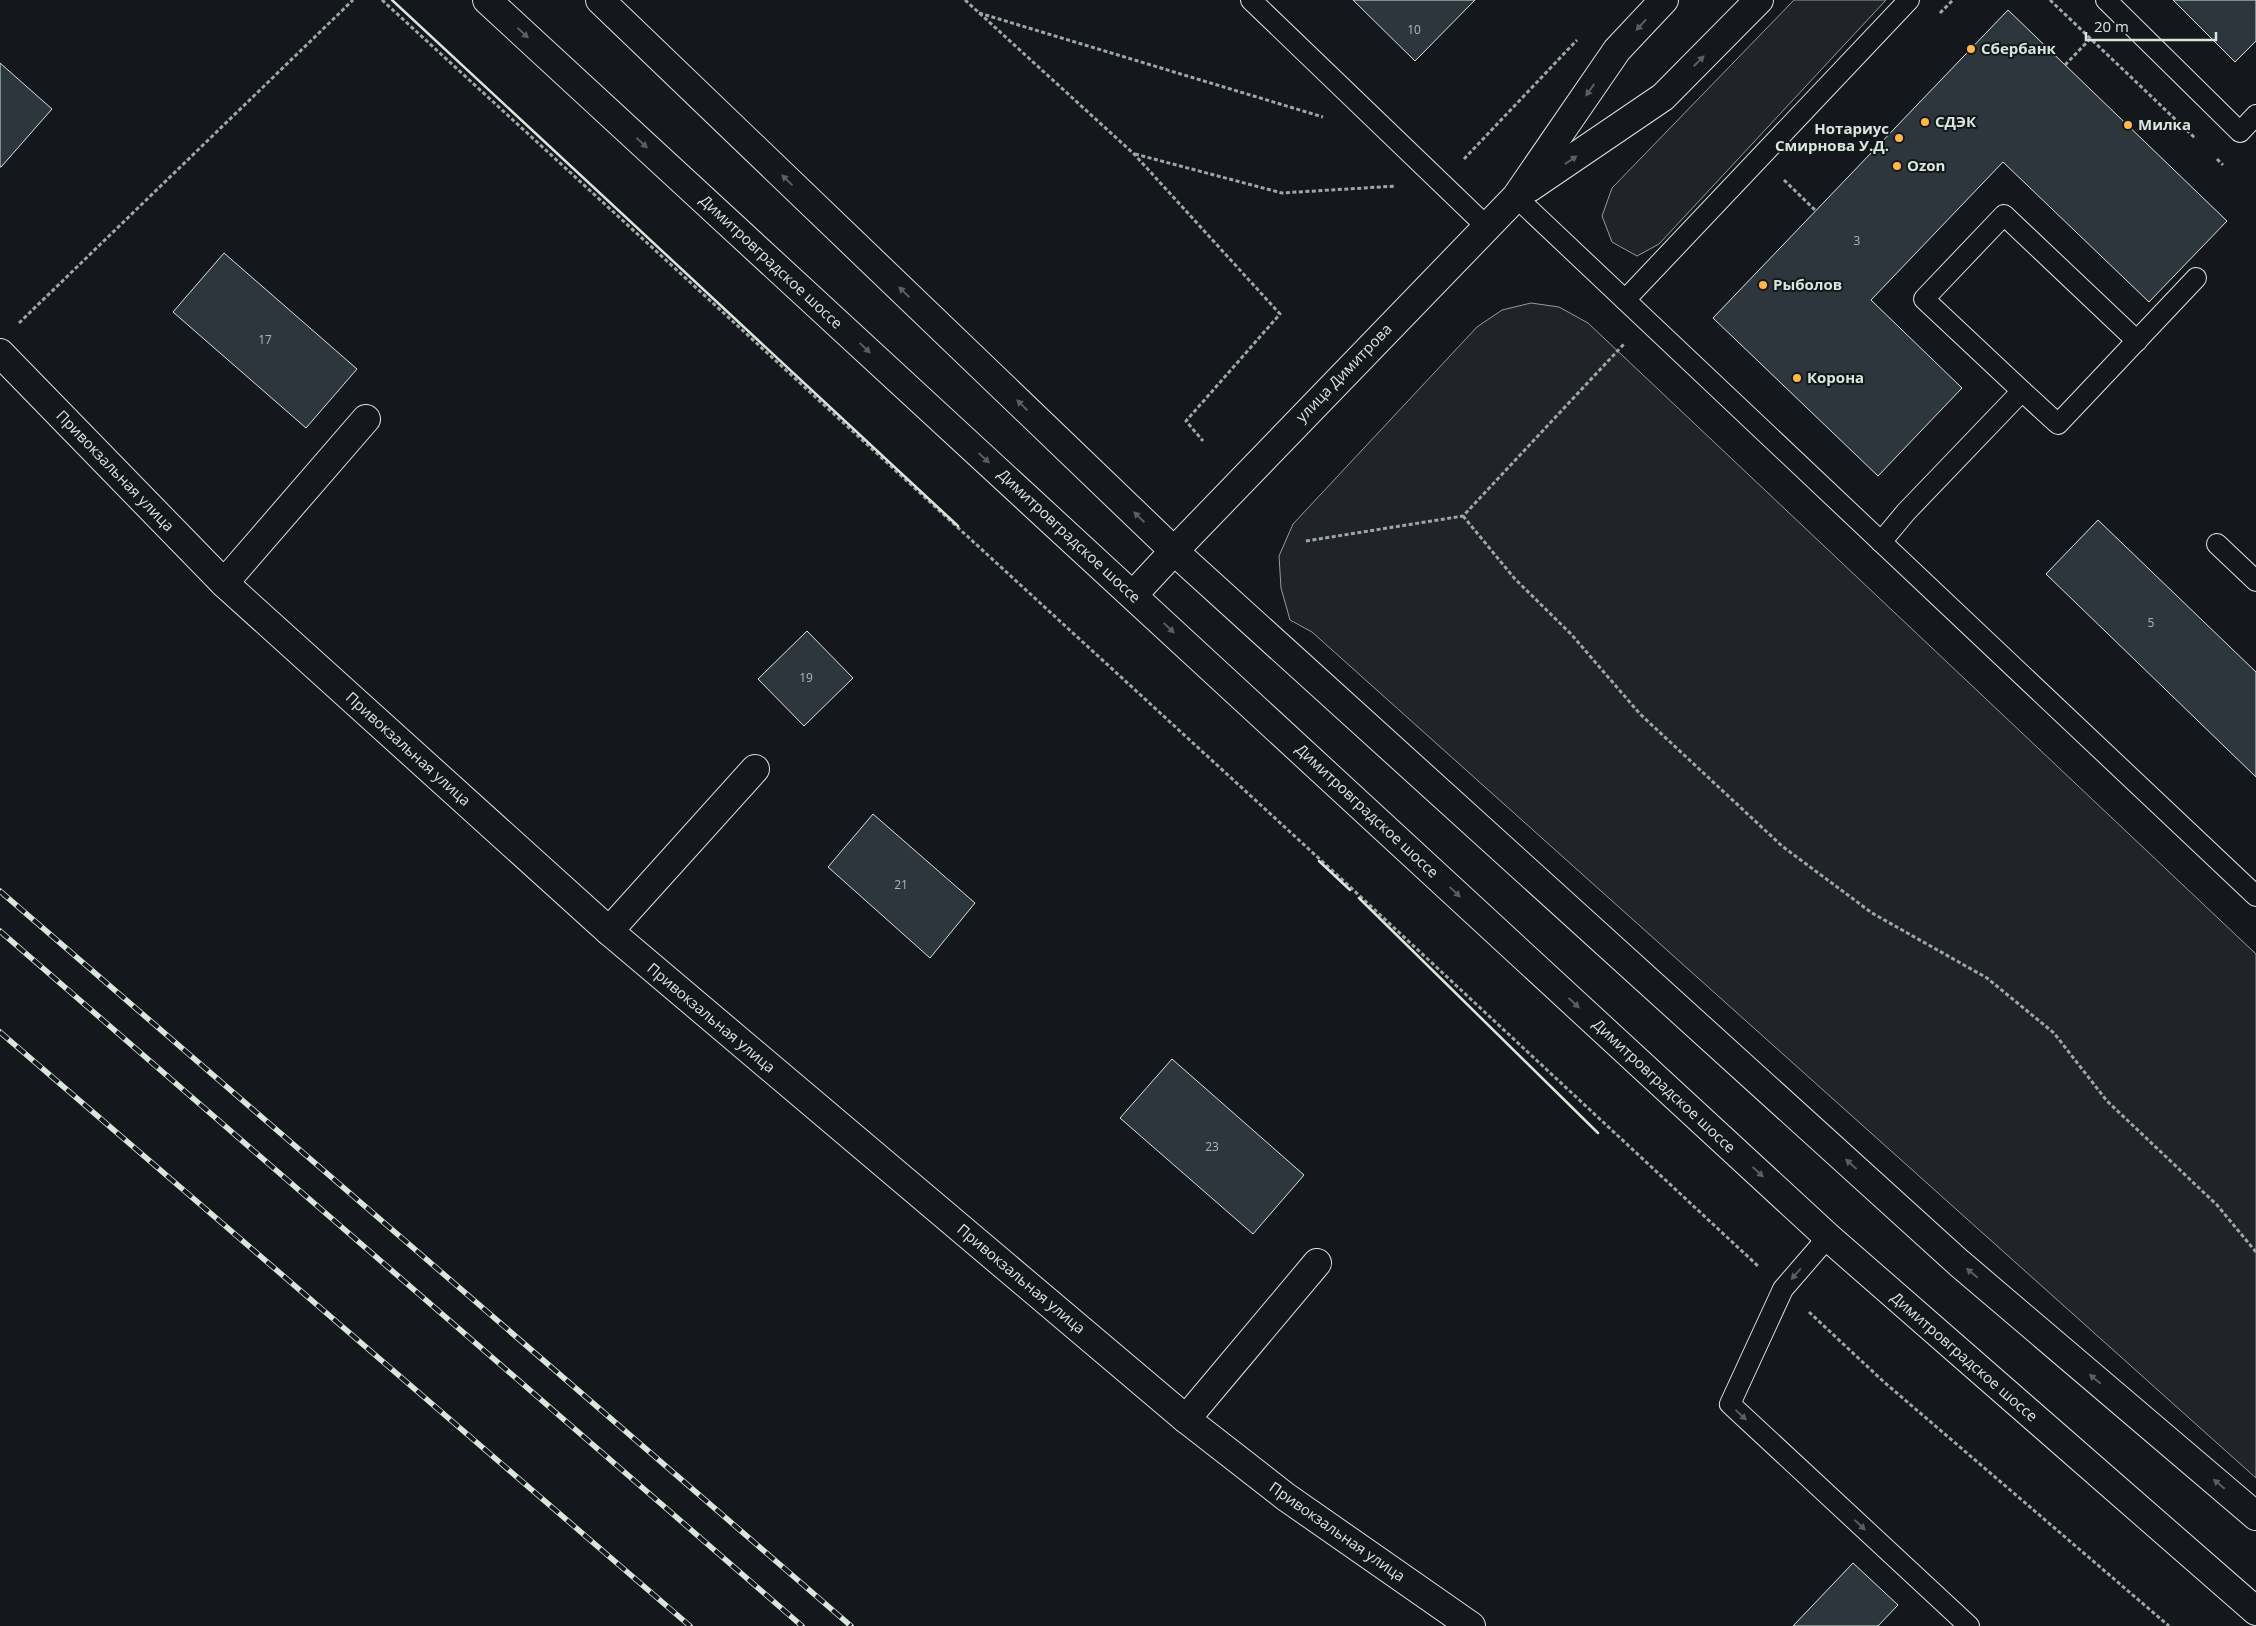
<svg xmlns="http://www.w3.org/2000/svg" width="2256" height="1626" font-family="'Open Sans',sans-serif">
<style>
.green{fill:#202428;stroke:#939e99}
.building{fill:#2c363c;stroke:#d8e6dc}
.lines{fill:none;stroke-linecap:round;stroke-linejoin:round}
.service-casing{stroke:#d8e6dc;stroke-width:22}
.minor-casing{stroke:#d8e6dc;stroke-width:30}
.secondary-casing{stroke:#d8e6dc;stroke-width:30}
.trunk-casing{stroke:#d8e6dc;stroke-width:30}
.path{stroke:#9da8a2;stroke-width:3;stroke-dasharray:4 2.5;stroke-linecap:butt}
.service{stroke:#14181c;stroke-width:20}
.minor{stroke:#14181c;stroke-width:28}
.secondary{stroke:#14181c;stroke-width:28}
.trunk{stroke:#14181c;stroke-width:28}
.rail-casing{stroke:#d8e6dc;stroke-width:5.5}
.rail{stroke:#14181c;stroke-width:4;stroke-dasharray:11;stroke-linecap:butt}
.wall{stroke:#d8e6dc;stroke-width:2.5}
.oneway{fill:#59605f}
.poi-dot{fill:#ffb74d;stroke:#14181c;stroke-width:2}
.labels{text-anchor:middle;stroke-width:4;stroke-linejoin:round;paint-order:stroke}
.number-label{font-size:12px;fill:#adbab4}
.poi-label{font-size:15px;font-weight:bold;fill:#d8e6dc;stroke:#14181c;text-anchor:start}
.street-label{font-size:15px;fill:#d8e6dc;stroke:#14181c}
</style>
<rect width="100%" height="100%" fill="#14181c"/>
<g class="green">
<path d="M1794 0H1886L1659 244 1637 256 1612 242 1602 216 1612 188Z"/>
<path d="M1531 303 1559 307 1588 323 2256 954V1478L1312 632 1290 620 1281 588 1279 556 1293 524 1477 327 1502 310Z"/>
</g>
<g class="building">
<path d="M1353 0H1475L1415 61Z"/>
<path d="M2173 0H2256V41L2235 62Z"/>
<path d="M2008 10 2227 221 2149 302 2003 162 1871 300 1962 388 1878 476 1713 318Z"/>
<path d="M0 63 52 109 1 167H0Z"/>
<path d="M224 253 357 369 306 428 173 312Z"/>
<path d="M2098 520 2256 672V777L2046 574Z"/>
<path d="M807 631 853 678 804 726 758 679Z"/>
<path d="M873 814 975 903 930 958 828 867Z"/>
<path d="M1172 1059 1304 1175 1253 1234 1120 1118Z"/>
<path d="M1853 1563 1898 1605 1878 1626H1793Z"/>
</g>
<g class="lines">
<defs>
<g id="service">
<path d="M1251 0 1487 227"/>
<path d="M2106 0 2240 132 2256 115"/>
<path d="M1516 197 2256 896"/>
<path d="M1625 300 1909 0"/>
<path d="M2022 391 2058 424 2196 278"/>
<path d="M1881 542 1906 512 2022 391 1924 299 2004 215 2137 341"/>
<path d="M2217 544 2256 581"/>
<path d="M1828 1237 1783 1289 1730 1404 1969 1626"/>
</g>
<g id="minor">
<path d="M0 353 224 583 609 931 1186 1419 1286 1497 1471 1626"/>
<path d="M224 583 366 419"/>
<path d="M609 931 755 769"/>
<path d="M1186 1419 1317 1263"/>
</g>
<g id="secondary">
<path d="M1529 188 1663 97 1759 0"/>
<path d="M1174 551 1516 197 1617 50 1664 0"/>
</g>
<g id="trunk">
<path d="M487 0 1828 1237 2256 1611"/>
<path d="M600 0 1174 551 1959 1263 2256 1516"/>
<path d="M1133 595 1174 551"/>
</g>
</defs>
<use href="#service" class="service-casing"/>
<use href="#minor" class="minor-casing"/>
<use href="#secondary" class="secondary-casing"/>
<use href="#trunk" class="trunk-casing"/>
<g class="path">
<path d="M382 0 1348 885 1758 1266"/>
<path d="M965 0 1134 154 1280 314 1186 421 1203 441"/>
<path d="M2050 0 2196 139"/>
<path d="M979 13 1323 117"/>
<path d="M1940 13 1953 0"/>
<path d="M2065 65 2090 39"/>
<path d="M1135 154 1282 193 1396 186"/>
<path d="M1464 159 1577 40"/>
<path d="M2217 159 2223 165"/>
<path d="M1784 180 1816 211"/>
<path d="M19 323 353 0"/>
<path d="M1463 516 1515 579 1571 634 1640 714 1782 846 1872 913 1987 978 2054 1033 2107 1101 2217 1205 2256 1252"/>
<path d="M1306 541 1463 516 1624 344"/>
<path d="M1809 1312 1884 1382 2169 1626"/>
</g>
<use href="#service" class="service"/>
<use href="#minor" class="minor"/>
<use href="#secondary" class="secondary"/>
<use href="#trunk" class="trunk"/>
<defs>
<g id="rail">
<path d="M0 891 851 1626"/>
<path d="M0 931 802 1626"/>
<path d="M0 1032 690 1626"/>
</g>
</defs>
<use href="#rail" class="rail-casing"/>
<use href="#rail" class="rail"/>
<g class="wall">
<path d="M392 0 958 526"/>
<path d="M1319 861 1350 890"/>
<path d="M1359 898 1598 1133"/>
</g>
</g>
<defs><path id="oneway-solid" d="M-6-.8H1V-3.2L6.5 0L1 3.2V.8H-6Z" transform="scale(1.25)"/></defs>
<g class="oneway">
<use href="#oneway-solid" transform="translate(1641 25) rotate(133)"/>
<use href="#oneway-solid" transform="translate(523 33) rotate(43)"/>
<use href="#oneway-solid" transform="translate(1699 61) rotate(-45)"/>
<use href="#oneway-solid" transform="translate(1590 90) rotate(125)"/>
<use href="#oneway-solid" transform="translate(642 143) rotate(43)"/>
<use href="#oneway-solid" transform="translate(1571 160) rotate(-34)"/>
<use href="#oneway-solid" transform="translate(787 180) rotate(-136)"/>
<use href="#oneway-solid" transform="translate(904 292) rotate(-136)"/>
<use href="#oneway-solid" transform="translate(865 348) rotate(43)"/>
<use href="#oneway-solid" transform="translate(1022 405) rotate(-136)"/>
<use href="#oneway-solid" transform="translate(984 458) rotate(43)"/>
<use href="#oneway-solid" transform="translate(1139 517) rotate(-136)"/>
<use href="#oneway-solid" transform="translate(1169 628) rotate(43)"/>
<use href="#oneway-solid" transform="translate(1455 892) rotate(43)"/>
<use href="#oneway-solid" transform="translate(1574 1003) rotate(43)"/>
<use href="#oneway-solid" transform="translate(1851 1164) rotate(-138)"/>
<use href="#oneway-solid" transform="translate(1758 1172) rotate(43)"/>
<use href="#oneway-solid" transform="translate(1972 1273) rotate(-140)"/>
<use href="#oneway-solid" transform="translate(1796 1274) rotate(131)"/>
<use href="#oneway-solid" transform="translate(2095 1379) rotate(-140)"/>
<use href="#oneway-solid" transform="translate(1741 1415) rotate(43)"/>
<use href="#oneway-solid" transform="translate(2219 1484) rotate(-140)"/>
<use href="#oneway-solid" transform="translate(1860 1525) rotate(43)"/>
</g>
<g class="poi-dot">
<circle cx="1971" cy="49" r="5"/>
<circle cx="1925" cy="122" r="5"/>
<circle cx="2128" cy="125" r="5"/>
<circle cx="1899" cy="138" r="5"/>
<circle cx="1897" cy="166" r="5"/>
<circle cx="1763" cy="285" r="5"/>
<circle cx="1797" cy="378" r="5"/>
</g>
<g class="labels">
<g class="number-label">
<text x="1414" y="34">10</text>
<text x="1857" y="245">3</text>
<text x="265" y="344">17</text>
<text x="2151" y="627">5</text>
<text x="806" y="682">19</text>
<text x="901" y="889">21</text>
<text x="1212" y="1151">23</text>
</g>
<g class="poi-label">
<text x="1981" y="54">Сбербанк</text>
<text x="1935" y="127">СДЭК</text>
<text x="2138" y="130">Милка</text>
<text x="1889" y="134" text-anchor="end">Нотариус<tspan x="1889" dy="17">Смирнова У.Д.</tspan></text>
<text x="1907" y="171">Ozon</text>
<text x="1773" y="290">Рыболов</text>
<text x="1807" y="383">Корона</text>
</g>
<g class="street-label">
<text transform="translate(771 262) rotate(43)" y="5">Димитровградское шоссе</text>
<text transform="translate(1344 373) rotate(-46)" y="5">улица Димитрова</text>
<text transform="translate(115 471) rotate(46)" y="5">Привокзальная улица</text>
<text transform="translate(1069 536) rotate(43)" y="5">Димитровградское шоссе</text>
<text transform="translate(408 749) rotate(42)" y="5">Привокзальная улица</text>
<text transform="translate(1367 811) rotate(43)" y="5">Димитровградское шоссе</text>
<text transform="translate(711 1018) rotate(40)" y="5">Привокзальная улица</text>
<text transform="translate(1664 1086) rotate(43)" y="5">Димитровградское шоссе</text>
<text transform="translate(1021 1279) rotate(40)" y="5">Привокзальная улица</text>
<text transform="translate(1964 1357) rotate(41)" y="5">Димитровградское шоссе</text>
<text transform="translate(1337 1532) rotate(35)" y="5">Привокзальная улица</text>
</g>
</g>
<path d="M2086 32v8h130v-8" fill="none" stroke="#d8e6dc" stroke-width="2.5"/>
<text x="2094" y="32" font-size="15" fill="#d8e6dc" stroke="#14181c" stroke-width="4" paint-order="stroke">20 m</text>
</svg>
